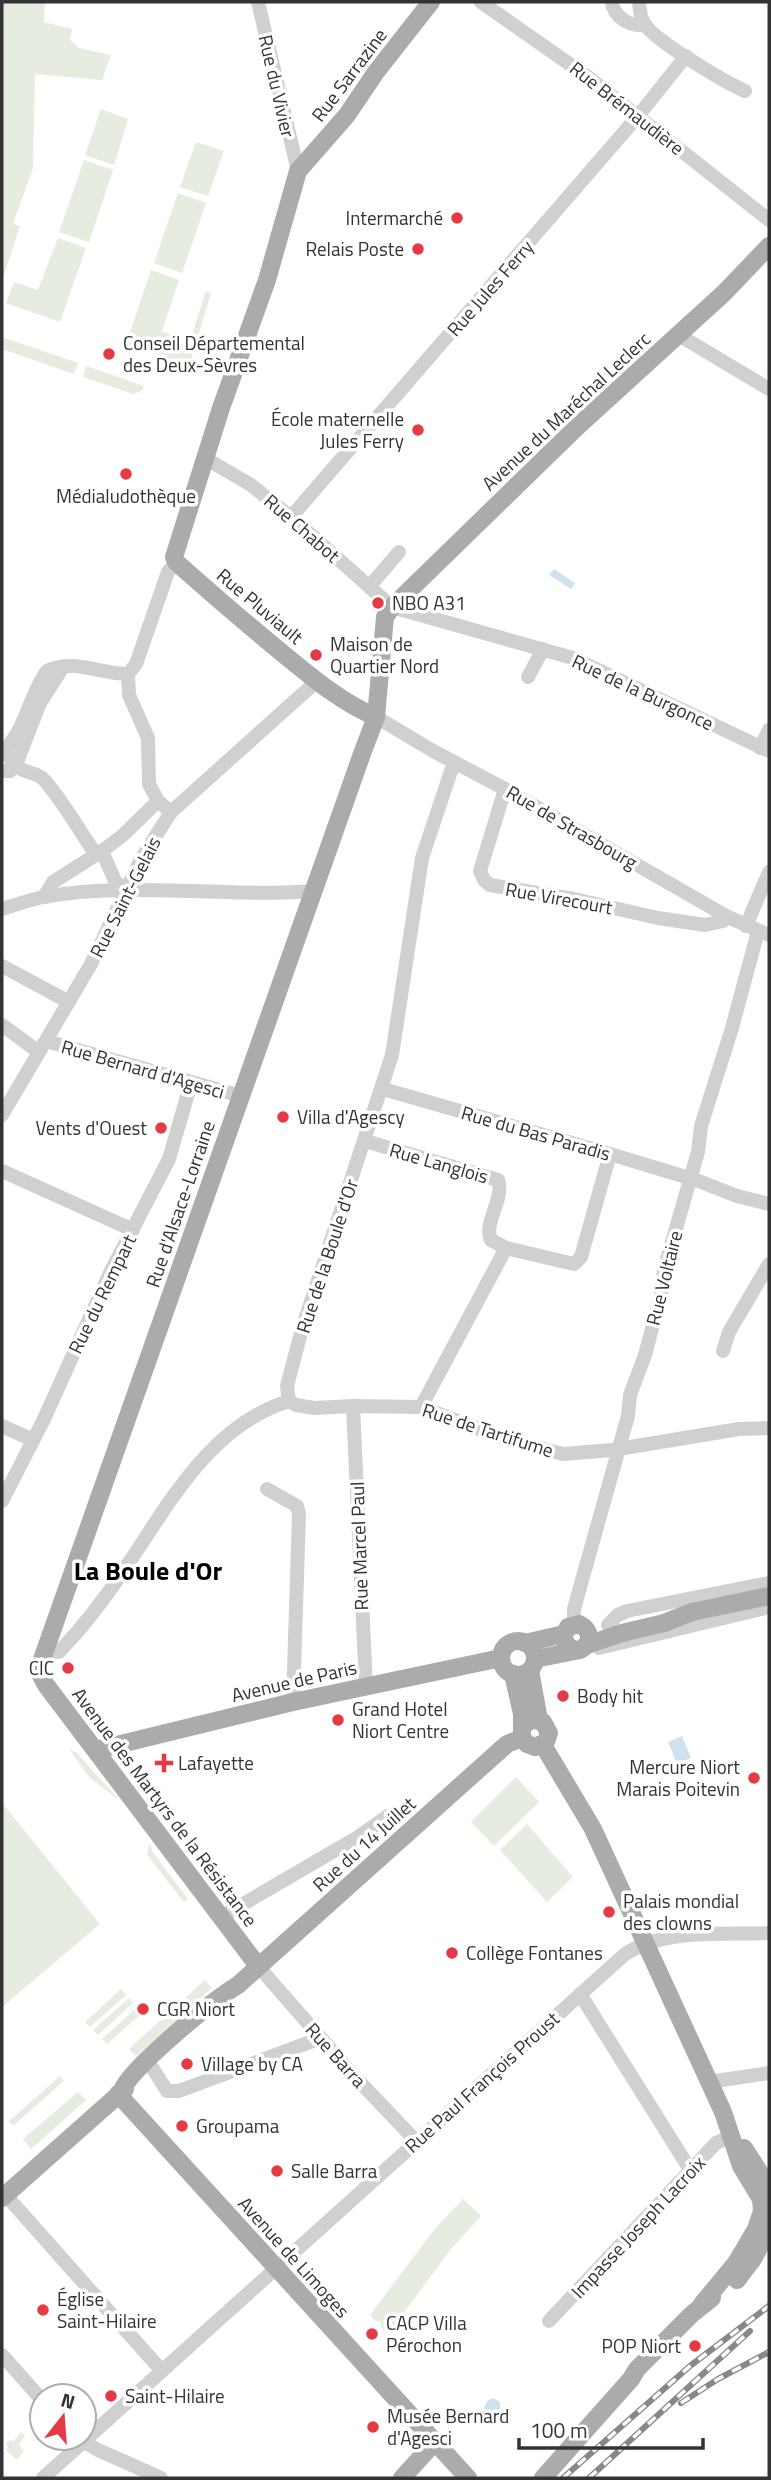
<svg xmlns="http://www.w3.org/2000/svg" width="771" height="2480" font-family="'Titillium Web',sans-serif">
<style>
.green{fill:#e6ecdf}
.water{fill:#cfe2ee}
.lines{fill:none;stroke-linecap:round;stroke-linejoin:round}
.minor{stroke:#d0d0d0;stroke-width:14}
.major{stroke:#ababab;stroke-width:18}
.rail-casing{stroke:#888;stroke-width:6}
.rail{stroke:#fff;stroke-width:3.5;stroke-dasharray:10;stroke-linecap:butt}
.poi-dot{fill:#e63946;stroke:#fff;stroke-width:2.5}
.labels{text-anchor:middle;stroke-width:7;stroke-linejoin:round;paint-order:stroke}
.street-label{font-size:19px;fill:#333;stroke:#fff}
.poi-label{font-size:19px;fill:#333;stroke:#fff;text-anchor:start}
.district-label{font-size:26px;font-weight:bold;fill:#000;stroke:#fff}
</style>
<rect width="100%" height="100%" fill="#fff"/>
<g class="green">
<path d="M2 2H45L44 22 67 28 69 27 72 30 70 40 79 48 111 55 102 80 35 74 33 168 13 224 20 226 2 281Z"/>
<path d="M101 109 128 119 114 165 85 155Z"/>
<path d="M196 142 224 151 208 196 180 187Z"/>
<path d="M84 160 113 170 89 242 59 232Z"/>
<path d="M178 193 206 203 182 273 154 263Z"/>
<path d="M58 238 86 248 60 322 6 303 14 282 38 290Z"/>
<path d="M151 270 179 280 162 331 190 341 206 291 211 293 189 366 126 344Z"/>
<path d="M2 337 78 363 74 374 2 349Z"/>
<path d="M86 366 144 386 142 391 133 394 83 377Z"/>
<path d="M70 1750 76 1752 120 1801 88 1776Z"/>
<path d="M516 1777 539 1802 494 1846 471 1822Z"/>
<path d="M2 1803 100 1924 2 2007Z"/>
<path d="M527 1824 573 1877 547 1902 500 1850Z"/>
<path d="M150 1843 152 1851 188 1899 184 1902 147 1855Z"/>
<path d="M205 1980 212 1988 136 2056 129 2049Z"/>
<path d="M121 1989 126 1995 90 2027 85 2022Z"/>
<path d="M129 1998 133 2003 98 2035 93 2030Z"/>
<path d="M137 2007 142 2013 107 2044 102 2039Z"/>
<path d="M60 2076 64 2081 13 2126 9 2121Z"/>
<path d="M78 2092 86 2100 31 2149 23 2139Z"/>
<path d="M463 2199 481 2216 451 2249 388 2334 381 2327 380 2321H376L370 2315 434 2230Z"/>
<path d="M21 2432 25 2435 19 2445 24 2451 17 2460 6 2450 8 2448 6 2444 10 2440 13 2442Z"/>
</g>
<g class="water">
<path d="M554 569 575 583 571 589 549 575Z"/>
<path d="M682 1736 691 1758 677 1764 668 1742Z"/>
<path d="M493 2398 500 2402V2413L490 2419 484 2408 487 2401Z"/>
</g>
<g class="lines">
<g class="minor">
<path d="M258 2 298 171"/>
<path d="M481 2 588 77 769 220"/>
<path d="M612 2C613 16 631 28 644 24"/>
<path d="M639 2C640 9 640 17 644 23 653 40 725 82 745 91"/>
<path d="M677 334 769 389"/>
<path d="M205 458 251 485 291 517 392 607 573 658 769 751"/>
<path d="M291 517 638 116 686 56"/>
<path d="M369 587 399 552"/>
<path d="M128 674 129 695 148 738 149 784 158 801 171 812"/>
<path d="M128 674 136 664 168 572 176 562"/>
<path d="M528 677 543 649"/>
<path d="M376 717 435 752 505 789 728 917 769 935"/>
<path d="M760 748 769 730"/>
<path d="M5 750C21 781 33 766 46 782 65 805 80 831 96 855"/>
<path d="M2 752C25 733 29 695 47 671 72 658 102 674 128 674"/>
<path d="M2 771H10L15 767 40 703 63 667"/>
<path d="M505 789 480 871 484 880 490 885 574 899 658 918 705 925 723 921 728 917"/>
<path d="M102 851 122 836 158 801"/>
<path d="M44 897 53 882 102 851 115 881 126 891"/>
<path d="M2 909C15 905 29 900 43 897 132 881 224 898 314 891"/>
<path d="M746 926 769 872"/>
<path d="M2 966 69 1002"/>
<path d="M2 1025 39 1052"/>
<path d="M46 1041 241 1096"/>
<path d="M383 1089 610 1154 696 1180 737 1196 769 1204"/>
<path d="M2 1115 91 964 141 859 171 812 317 681"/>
<path d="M365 1141 498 1180C505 1199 483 1222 491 1240L506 1248 574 1264 581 1257 610 1154"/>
<path d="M2 1171 133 1230"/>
<path d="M723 1351 729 1332 769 1264"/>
<path d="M289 1401 287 1386 302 1329 392 1055 422 858 454 762"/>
<path d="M289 1401 296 1405 314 1408 353 1406 421 1407 505 1439 563 1454 612 1450 739 1429 769 1428"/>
<path d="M353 1406 366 1687"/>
<path d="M421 1407 506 1248"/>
<path d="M2 1426 33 1440"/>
<path d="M267 1489 297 1506 299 1514 293 1702"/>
<path d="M2 1501 44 1419 110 1273 169 1159 191 1083"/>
<path d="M574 1624V1609L628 1416 630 1395 645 1355 661 1295 664 1270 698 1152 701 1126 732 1028 758 931"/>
<path d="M608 1625 618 1615 627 1611 769 1583"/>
<path d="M599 1648 769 1607"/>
<path d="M45 1649 52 1652H59C84 1626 106 1597 126 1567 169 1504 210 1425 289 1401"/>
<path d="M221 1917 358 1837 388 1816"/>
<path d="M258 1966 354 2076 417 2142"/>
<path d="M580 1994 691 2171"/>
<path d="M153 2069 167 2091H179L321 2038"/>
<path d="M709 2082 769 2073"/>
<path d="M2 2191 162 2371"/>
<path d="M549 2321 716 2143 730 2137"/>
<path d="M2 2355 42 2400"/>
<path d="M77 2438 98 2450 161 2478"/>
<path d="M43 2478 624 1955C663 1928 723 1935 769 1933"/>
</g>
<g class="major">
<path d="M376 717C343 703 315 680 287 657 249 626 212 594 176 562L174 557 221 408 267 280 298 171 347 115 376 72 431 2"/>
<circle cx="518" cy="1658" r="17"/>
<path d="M525 1643 564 1634"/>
<path d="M587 1645 622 1633 664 1623 692 1612 769 1596"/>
<path d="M535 1659 580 1650C593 1643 591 1630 579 1624L568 1627 563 1637 568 1647 576 1650"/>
<path d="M530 1670 539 1720"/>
<path d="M513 1674 522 1714V1738L527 1744 535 1747 546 1742 549 1733 543 1722 532 1719 523 1726"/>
<path d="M543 1745 593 1829 723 2112 741 2166 761 2199 762 2211 756 2229 736 2263 702 2304"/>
<path d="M96 1750 293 1702 501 1658"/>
<path d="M258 1966 46 1685 39 1672 40 1665 363 751 376 717 385 617 392 607 578 426 724 293 769 246"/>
<path d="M122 2090C133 2066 213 2000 238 1985L507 1744 522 1738"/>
<path d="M118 2094 468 2478"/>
<path d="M744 2148 769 2187"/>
<path d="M2 2198 125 2089"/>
<path d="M737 2280 753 2259 769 2230"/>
<path d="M402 2478 434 2443"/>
<path d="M543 2478 631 2379 637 2369 692 2314 712 2298"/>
</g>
<defs>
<g id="rail">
<path d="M681 2403 718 2379 769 2352"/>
<path d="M563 2478 690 2366 769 2306"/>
<path d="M589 2478 750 2331"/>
</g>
</defs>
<use href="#rail" class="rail-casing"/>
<use href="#rail" class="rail"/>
</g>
<g class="poi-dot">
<circle cx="457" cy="218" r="7"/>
<circle cx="418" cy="249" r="7"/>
<circle cx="109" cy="354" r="7"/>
<circle cx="418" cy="430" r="7"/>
<circle cx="126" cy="474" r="7"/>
<circle cx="378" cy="603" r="7"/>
<circle cx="316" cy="655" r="7"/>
<circle cx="283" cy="1117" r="7"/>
<circle cx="161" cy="1128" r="7"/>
<circle cx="68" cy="1668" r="7"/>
<circle cx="563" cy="1696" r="7"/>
<circle cx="338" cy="1720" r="7"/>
<path d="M160.5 1752.5h7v7h7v7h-7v7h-7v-7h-7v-7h7z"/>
<circle cx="754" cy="1778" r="7"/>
<circle cx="609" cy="1912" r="7"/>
<circle cx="452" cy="1953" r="7"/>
<circle cx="143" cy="2009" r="7"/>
<circle cx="187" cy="2064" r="7"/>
<circle cx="182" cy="2126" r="7"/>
<circle cx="277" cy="2171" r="7"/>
<circle cx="43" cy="2310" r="7"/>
<circle cx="372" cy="2334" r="7"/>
<circle cx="695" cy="2346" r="7"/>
<circle cx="111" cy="2396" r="7"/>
<circle cx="373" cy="2427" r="7"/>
</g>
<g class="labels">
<g class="street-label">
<text transform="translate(349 75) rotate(-53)" y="7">Rue Sarrazine</text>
<text transform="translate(277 86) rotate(77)" y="7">Rue du Vivier</text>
<text transform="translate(627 108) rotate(38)" y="7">Rue Brémaudière</text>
<text transform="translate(490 288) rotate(-49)" y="7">Rue Jules Ferry</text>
<text transform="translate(566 411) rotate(-43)" y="7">Avenue du Maréchal Leclerc</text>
<text transform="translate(302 528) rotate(41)" y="7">Rue Chabot</text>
<text transform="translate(260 606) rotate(40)" y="7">Rue Pluviault</text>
<text transform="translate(643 692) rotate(25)" y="7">Rue de la Burgonce</text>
<text transform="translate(572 827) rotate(30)" y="7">Rue de Strasbourg</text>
<text transform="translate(125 897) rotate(-63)" y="7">Rue Saint-Gelais</text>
<text transform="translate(559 898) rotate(10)" y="7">Rue Virecourt</text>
<text transform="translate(143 1069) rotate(16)" y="7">Rue Bernard d'Agesci</text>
<text transform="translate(536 1133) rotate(16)" y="7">Rue du Bas Paradis</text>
<text transform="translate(439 1163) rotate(16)" y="7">Rue Langlois</text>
<text transform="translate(180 1204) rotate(-71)" y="7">Rue d'Alsace-Lorraine</text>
<text transform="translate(327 1256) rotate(-72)" y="7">Rue de la Boule d'Or</text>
<text transform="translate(664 1278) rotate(-76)" y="7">Rue Voltaire</text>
<text transform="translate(102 1294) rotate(-64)" y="7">Rue du Rempart</text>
<text transform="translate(488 1430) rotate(18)" y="7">Rue de Tartifume</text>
<text transform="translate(359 1546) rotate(-92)" y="7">Rue Marcel Paul</text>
<text transform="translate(294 1681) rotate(-13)" y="7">Avenue de Paris</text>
<text transform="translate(165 1807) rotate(53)" y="7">Avenue des Martyrs de la Résistance</text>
<text transform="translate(364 1844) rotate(-42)" y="7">Rue du 14 Juillet</text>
<text transform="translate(336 2055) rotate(48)" y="7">Rue Barra</text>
<text transform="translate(482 2082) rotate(-42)" y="7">Rue Paul François Proust</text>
<text transform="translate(638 2227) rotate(-47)" y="7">Impasse Joseph Lacroix</text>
<text transform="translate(294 2257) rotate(48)" y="7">Avenue de Limoges</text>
</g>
<g class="poi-label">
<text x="443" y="225" text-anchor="end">Intermarché</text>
<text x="404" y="256" text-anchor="end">Relais Poste</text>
<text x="123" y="350">Conseil Départemental<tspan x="123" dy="22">des Deux-Sèvres</tspan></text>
<text x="404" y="426" text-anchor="end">École maternelle<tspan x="404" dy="22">Jules Ferry</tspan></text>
<text x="126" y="503" text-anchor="middle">Médialudothèque</text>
<text x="392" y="610">NBO A31</text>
<text x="330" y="651">Maison de<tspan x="330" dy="22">Quartier Nord</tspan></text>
<text x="297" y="1124">Villa d'Agescy</text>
<text x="147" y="1135" text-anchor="end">Vents d'Ouest</text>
<text x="54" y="1675" text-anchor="end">CIC</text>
<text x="577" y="1703">Body hit</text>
<text x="352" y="1716">Grand Hotel<tspan x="352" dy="22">Niort Centre</tspan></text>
<text x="178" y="1770">Lafayette</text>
<text x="740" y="1774" text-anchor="end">Mercure Niort<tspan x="740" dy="22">Marais Poitevin</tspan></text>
<text x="623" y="1908">Palais mondial<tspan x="623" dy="22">des clowns</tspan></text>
<text x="466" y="1960">Collège Fontanes</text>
<text x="157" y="2016">CGR Niort</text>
<text x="201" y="2071">Village by CA</text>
<text x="196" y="2133">Groupama</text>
<text x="291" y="2178">Salle Barra</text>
<text x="57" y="2306">Église<tspan x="57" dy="22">Saint-Hilaire</tspan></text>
<text x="386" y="2330">CACP Villa<tspan x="386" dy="22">Pérochon</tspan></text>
<text x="681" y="2353" text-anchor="end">POP Niort</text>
<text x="125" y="2403">Saint-Hilaire</text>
<text x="387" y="2423">Musée Bernard<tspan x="387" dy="22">d'Agesci</tspan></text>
</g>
<g class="district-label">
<text x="148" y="1580">La Boule d'Or</text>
</g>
</g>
<rect width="771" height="2480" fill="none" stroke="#333333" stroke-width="7"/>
<g transform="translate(63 2417) rotate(17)"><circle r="33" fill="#ffffff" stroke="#adadad" stroke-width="2"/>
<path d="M0-5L12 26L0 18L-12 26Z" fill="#e63946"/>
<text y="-10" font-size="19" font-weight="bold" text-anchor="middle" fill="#333333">N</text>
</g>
<path d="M519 2438v10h184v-10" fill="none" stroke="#333333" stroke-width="3.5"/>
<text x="530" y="2438" font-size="21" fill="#333333" stroke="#ffffff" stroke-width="5" paint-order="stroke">100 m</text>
</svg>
